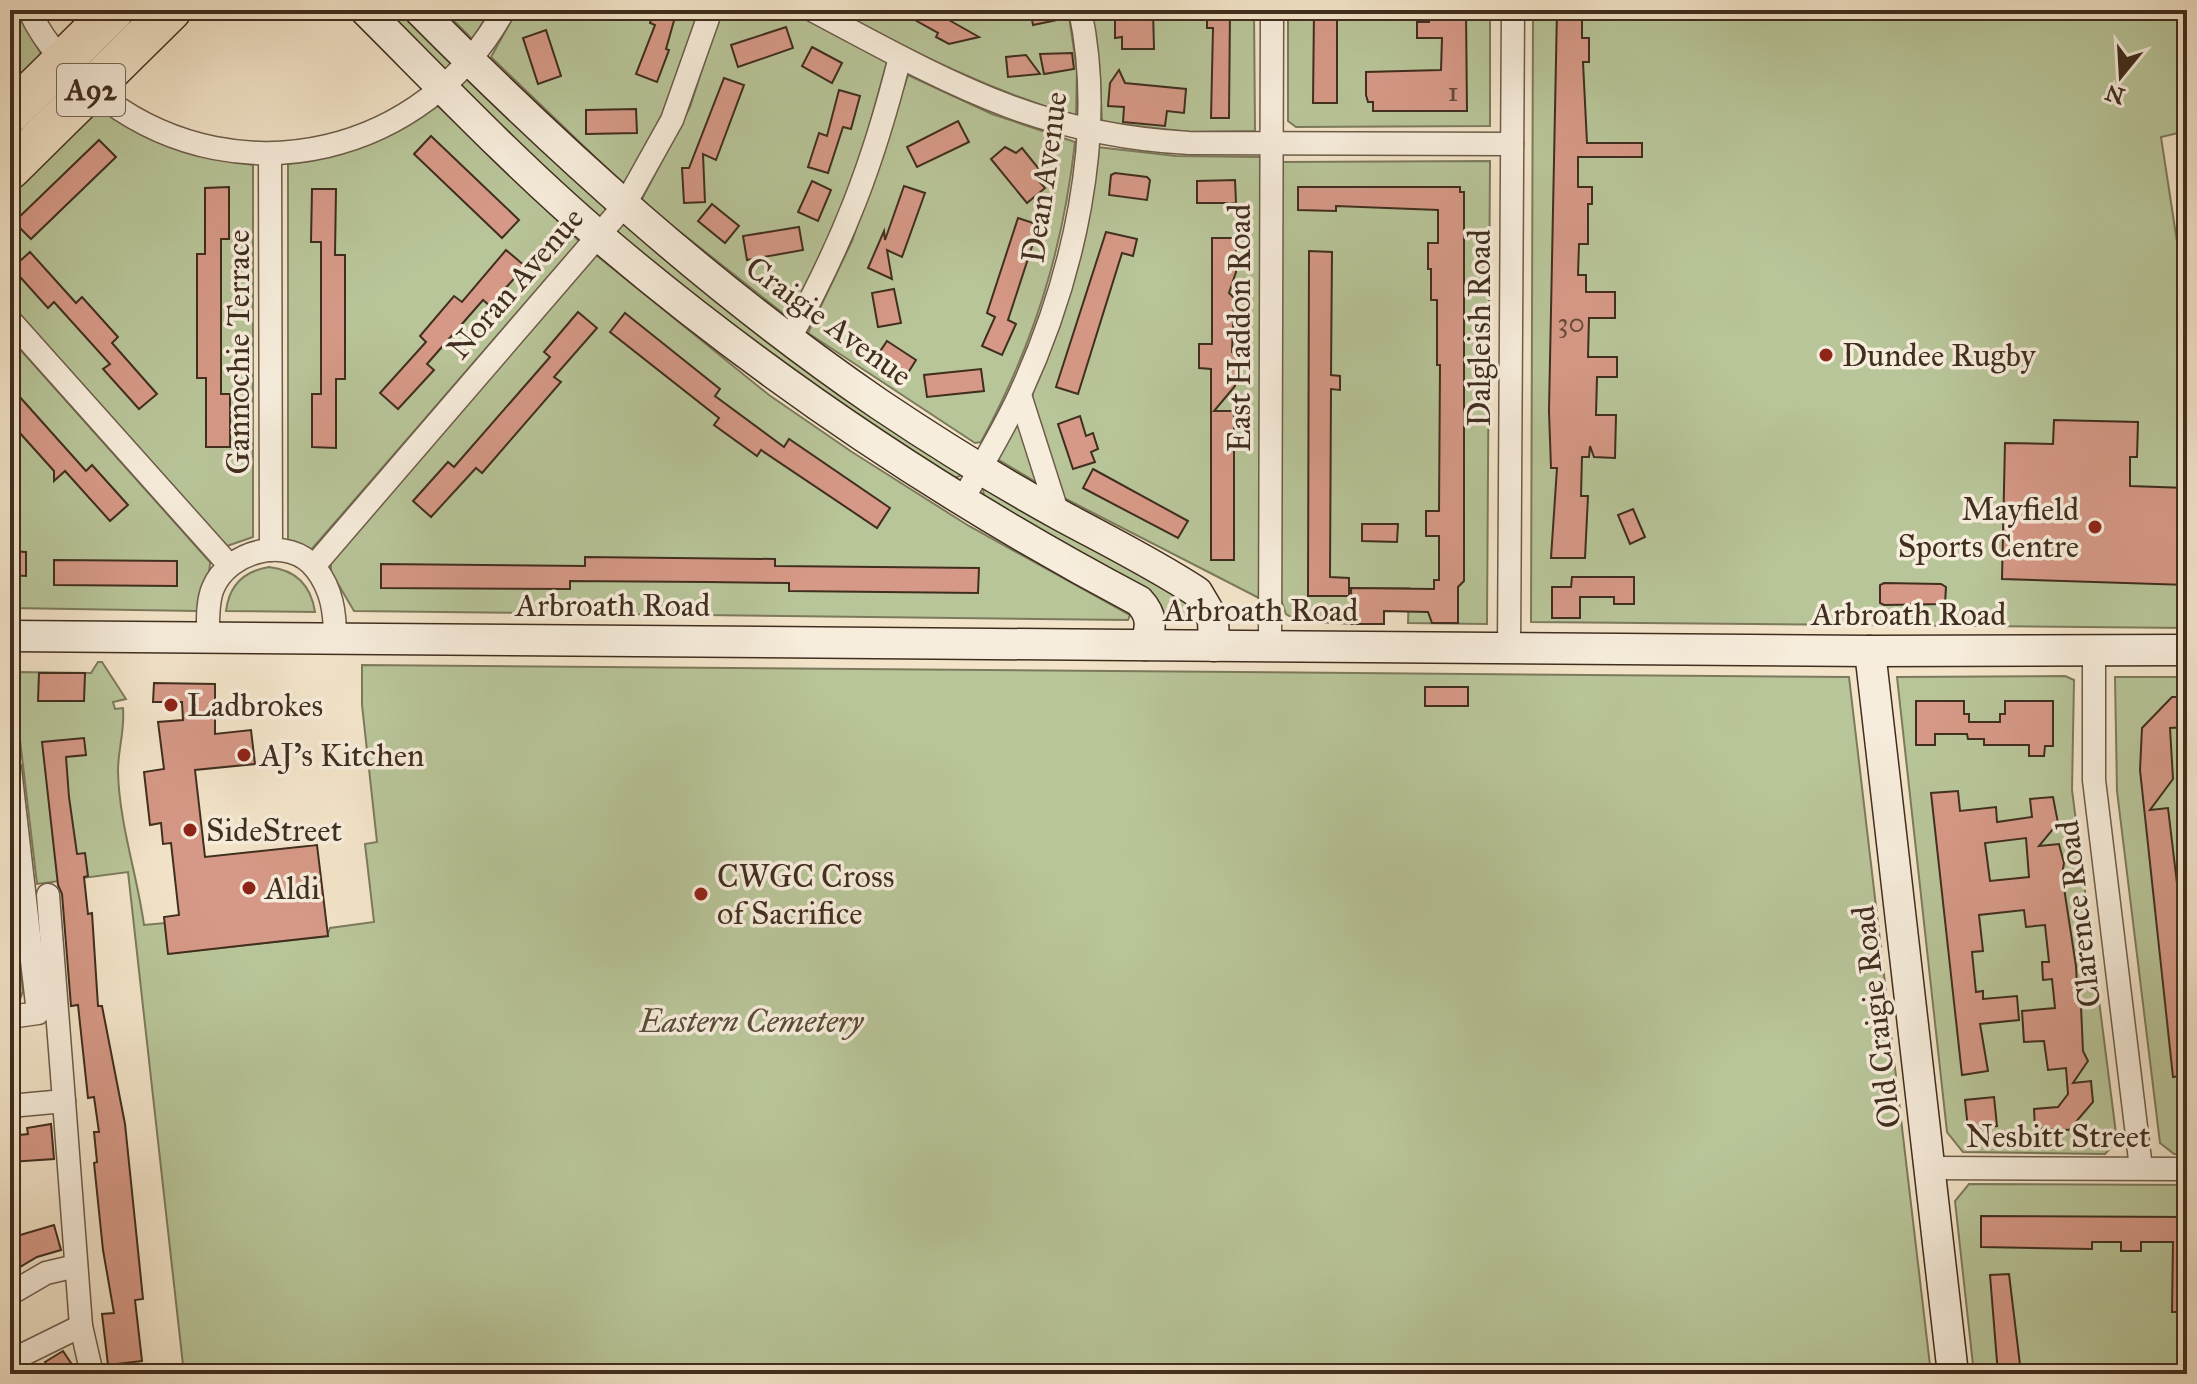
<svg xmlns="http://www.w3.org/2000/svg" width="2197" height="1384" font-family="'IM FELL Great Primer',serif">
<style>
.green{fill:#b8c599;stroke:#7c7a5c;stroke-width:2}
.building{fill:#d69987;stroke:#402e1e;stroke-width:2;fill-rule:evenodd}
.lines{fill:none;stroke-linecap:round;stroke-linejoin:round}
.street-casing{stroke:#6d5c49;stroke-width:25}
.secondary-casing{stroke:#402e1e;stroke-width:33}
.highway-casing{stroke:#402e1e;stroke-width:43}
.street{stroke:#f7eddc;stroke-width:22}
.secondary{stroke:#f7eddc;stroke-width:30}
.highway{stroke:#f3e4c9;stroke-width:40}
.poi-dot{fill:#8f2418;stroke:#f7eddc;stroke-width:3}
.labels{text-anchor:middle;stroke-width:7;stroke-linejoin:round;paint-order:stroke}
.number-label{font-size:28px;fill:#664938}
.shield{fill:#f7eddc;stroke:#776757;stroke-width:2}
.shield-label{font-size:30px;font-weight:bold;fill:#402e1e}
.street-label{font-size:32px;fill:#402e1e;stroke:#f7eddc}
.poi-label{font-size:32px;fill:#402e1e;stroke:#f7eddc;text-anchor:start}
.park-label{font-size:32px;font-style:italic;fill:#584c37;stroke:#f7eddc}
</style>
<rect width="100%" height="100%" fill="#f3e4c9"/>
<filter id="stains"><feTurbulence type="fractalNoise" baseFrequency=".0025" numOctaves="4"/><feColorMatrix values="0 0 0 0 .2 0 0 0 0 .09 0 0 0 0 .02 0 0 0 .5 -.17"/></filter>
<radialGradient id="worn" r=".72"><stop offset=".6" stop-color="#630" stop-opacity="0"/><stop offset="1" stop-color="#630" stop-opacity=".3"/></radialGradient>
<g class="green">
<path d="M10 10H15L43 57 10 89Z"/>
<path d="M377 10H407L456 59 445 74Z"/>
<path d="M449 10H491L472 39 448 15Z"/>
<path d="M517 10H699L670 99 627 182 622 183 491 57Z"/>
<path d="M721 10H790L887 62 865 141 832 236 789 318 641 201 690 107Z"/>
<path d="M836 10H1068L1077 70 1076 116C991 91 914 53 836 10Z"/>
<path d="M1091 10H1254L1255 131 1190 132 1102 122 1099 60Z"/>
<path d="M1288 10H1490V126L1296 127 1288 121Z"/>
<path d="M1533 10H2187V131L2161 137 2187 307V628L1531 622Z"/>
<path d="M467 73 612 206 600 222 455 83Z"/>
<path d="M908 75 992 114 1075 142C1063 251 1033 346 981 442L975 443 808 333 852 241Z"/>
<path d="M438 106 579 241 311 550 288 541V164C350 152 384 139 438 106Z"/>
<path d="M97 107C153 142 188 155 253 165V537L227 546 10 304V192Z"/>
<path d="M1097 147 1176 156 1261 157 1259 598 1064 498 1032 400 1033 391 1078 267Z"/>
<path d="M1490 161 1487 624 1408 623 1409 588H1351L1352 624 1298 621 1286 614 1281 600 1282 162Z"/>
<path d="M621 219 962 475 950 480 858 425 612 235Z"/>
<path d="M596 255 769 395 852 452 969 526 1130 615 1128 620 354 611 331 572V560Z"/>
<path d="M10 338 210 562C211 576 200 596 197 611L10 608Z"/>
<path d="M1017 412 1041 485 994 457Z"/>
<path d="M990 483 1190 598 1196 616 1180 619 1161 616 984 498 983 488Z"/>
<path d="M269 567C296 570 311 585 315 612L226 611C229 586 244 571 269 567Z"/>
<path d="M98 662H102L126 699 113 702 115 709 123 708C125 730 118 749 118 771 119 823 137 874 144 925L165 923 169 954 327 936 330 928 374 922 365 844 377 842 362 705V665L1849 677 1931 1374H184L128 872 37 884 14 689 17 672 91 673Z"/>
<path d="M2065 676 2074 680 2072 790 2117 1141 2105 1154 1963 1152 1947 1132 1897 677Z"/>
<path d="M2115 677H2187V1154H2174L2160 1143 2117 791Z"/>
<path d="M10 878 23 991 20 999 10 1005Z"/>
<path d="M1969 1184 2187 1185V1374H1974L1955 1201Z"/>
</g>
<g class="building">
<path d="M654 10H677L666 49 669 50 657 82 636 74 655 25 650 23Z"/>
<path d="M897 10H931L979 37 949 44 936 37 938 33Z"/>
<path d="M1030 10H1066L1067 18 1033 25Z"/>
<path d="M1115 10H1153L1154 49H1122V37L1115 38Z"/>
<path d="M1207 10H1230L1229 118H1211L1213 28H1207Z"/>
<path d="M1314 10H1337V103H1313Z"/>
<path d="M1429 10H1466L1467 111H1373V102H1368L1366 95V72L1441 70 1442 38H1417V22H1429Z"/>
<path d="M1557 10H1582V38H1589V62H1583L1587 143H1642V157H1578V187H1592V204H1588V244H1579L1578 275H1586V292H1615V318H1589L1588 357H1617V377H1597L1596 415H1616L1615 458 1594 457 1590 446 1589 457H1582L1581 496H1588L1585 558H1551L1557 468H1551L1549 411Z"/>
<path d="M786 27 793 48 738 67 731 45Z"/>
<path d="M546 30 561 76 538 84 523 38Z"/>
<path d="M812 47 842 63 832 83 802 66Z"/>
<path d="M1072 53 1074 69 1044 74 1040 54Z"/>
<path d="M1026 55 1040 74 1008 77 1006 57Z"/>
<path d="M1119 70 1125 83 1186 89 1184 113 1167 111 1165 126 1123 122 1124 107 1108 106 1110 83Z"/>
<path d="M724 78 744 85 716 160 703 154 705 202 684 203 682 168H689Z"/>
<path d="M839 90 860 96 851 129 843 127 828 173 808 167 819 133 827 136Z"/>
<path d="M636 109 637 133 586 134V110Z"/>
<path d="M958 121 969 142 917 167 907 147Z"/>
<path d="M431 136 519 220 502 238 414 154Z"/>
<path d="M99 140 116 157 31 239 14 222Z"/>
<path d="M1005 147 1016 153 1022 148 1043 174 1037 179 1045 188 1027 203 991 159Z"/>
<path d="M1115 173 1147 177 1150 180 1147 200 1109 195 1111 175Z"/>
<path d="M1235 180 1236 203H1197V181Z"/>
<path d="M812 181 831 190 818 221 798 212Z"/>
<path d="M904 186 925 193 902 257 887 250 892 279 868 268 884 231 885 240Z"/>
<path d="M229 187V239H221V394H230V447H206V378H197V254H205V188Z"/>
<path d="M1298 187H1460V192H1464V581L1458 587V623H1432L1428 612 1384 611V624H1352L1351 588 1434 589V580H1439V536H1426V511H1439L1440 365H1437V300H1431V269H1428V243H1438V210L1336 206V211L1298 210Z"/>
<path d="M312 189H336L335 255H345V379H336V448L312 447V394H321V242H311Z"/>
<path d="M712 204 739 226 725 243 698 221Z"/>
<path d="M1018 218 1039 225 1008 320 1016 324 1002 355 982 346 995 317 987 313Z"/>
<path d="M799 227 803 250 747 260 743 236Z"/>
<path d="M1106 232 1137 239 1133 256 1122 253 1078 394 1056 387Z"/>
<path d="M1212 238H1236V272L1229 293 1234 298 1232 352 1236 355 1235 386 1214 411H1234V560H1211V369L1199 368V344H1212Z"/>
<path d="M506 250 525 266 490 306 483 300 427 364 434 370 398 409 380 393 426 342 420 336 454 296 462 302Z"/>
<path d="M1309 251 1332 252 1331 375 1340 376V390L1331 389 1330 577 1349 578V596H1308Z"/>
<path d="M30 252 76 303 82 297 118 337 112 343 157 394 139 409 103 369 110 364 54 302 48 308 12 268Z"/>
<path d="M894 289 901 323 878 327 872 293Z"/>
<path d="M578 312 597 328 554 377 561 382 482 473 476 468 431 517 413 501 448 462 454 467 550 357 544 352Z"/>
<path d="M625 313 720 389 715 396 784 447 789 439 890 508 877 528 761 450 757 456 714 425 719 418 610 332Z"/>
<path d="M887 341 916 360 906 376 875 359Z"/>
<path d="M981 369 984 391 927 397 924 375Z"/>
<path d="M10 386 86 471 92 465 128 505 110 521 65 471 54 481V471L10 422Z"/>
<path d="M1080 416 1086 436 1093 433 1098 449 1091 452 1095 462 1073 469 1058 424Z"/>
<path d="M2054 420 2138 422 2137 457H2130V486L2187 488V585L2002 579 2005 443 2053 444Z"/>
<path d="M1093 469 1188 521 1178 538 1083 488Z"/>
<path d="M1633 509 1645 537 1630 544 1618 515Z"/>
<path d="M1362 524H1398L1397 542 1362 541Z"/>
<path d="M10 551 26 552V576L10 575Z"/>
<path d="M585 557 775 559V566L979 568 978 593 789 591V583L707 582 570 581V589L381 588V564L585 566Z"/>
<path d="M54 560 177 561V586L54 585Z"/>
<path d="M1572 577H1634V604H1614V597H1580V618H1552V587H1571Z"/>
<path d="M1884 583 1941 584 1946 587 1945 604 1884 605 1880 603V585Z"/>
<path d="M39 673H85L84 701H38Z"/>
<path d="M154 683 215 684V734L251 730 255 764 195 770 205 857 317 845 328 936 168 954 164 917 179 915 171 843 163 844 161 823 150 825 144 772 164 769 158 722 183 720 182 702H153Z"/>
<rect x="1425" y="687" width="43" height="19"/>
<path d="M2172 697H2187V727L2170 728 2173 779 2150 810 2168 808 2187 967V1075L2173 1077 2140 770 2142 728Z"/>
<path d="M1916 701H1964V714H1969V722H2000V714H2005V701H2053V746H2045L2044 756H2029V745H1984V739H1968L1967 734H1935V745H1916Z"/>
<path d="M84 738 86 755 66 757 69 797 77 854 85 853 88 876 84 877 88 914 92 913 98 1006H102L125 1124 143 1299 135 1300 142 1361 108 1365 102 1314 114 1313 103 1250 94 1163 97 1162 94 1132H99L94 1097 88 1098 78 1005 71 1006 62 894 58 885 42 742Z"/>
<path d="M1958 791 1960 811 1996 807 1997 822 2032 817 2030 799 2053 797 2058 823 2039 846 2059 844 2064 863 2062 875 2076 966 2078 1004 2081 1006 2083 1051 2088 1061 2073 1083 2091 1081 2093 1102 2069 1130 2035 1128 2034 1109 2058 1107 2068 1094 2066 1068 2048 1070 2044 1041 2024 1042 2022 1011 2055 1008 2052 979 2043 980 2042 962H2049L2045 925 2026 927 2024 910 1979 915 1983 951 1972 952 1976 992 1983 991V999L2017 996 2019 1020 1980 1024 1988 1071 1962 1075 1931 793ZM2026 838 2029 877 1990 881 1985 843Z"/>
<path d="M1994 1097 1997 1126 1968 1129 1965 1100Z"/>
<path d="M51 1124 54 1159 10 1162V1136L28 1134 27 1128Z"/>
<path d="M1981 1216 2187 1217V1312H2172L2173 1242H2141V1251H2121V1242H2092V1249L1981 1247Z"/>
<path d="M54 1225 61 1250 37 1257 10 1273V1238Z"/>
<path d="M2009 1274 2021 1373 1998 1374 1990 1275Z"/>
<path d="M63 1351 77 1372 78 1374H52L45 1362Z"/>
</g>
<g class="lines">
<defs>
<g id="street">
<path d="M29 10C45 46 76 78 108 101 241 198 425 155 504 10"/>
<path d="M812 10C944 80 1035 135 1189 143L1512 144"/>
<path d="M270 154 271 550"/>
<path d="M10 320 229 565"/>
<path d="M789 340C843 242 873 165 900 57"/>
<path d="M1020 395 1058 514"/>
<path d="M962 501C981 466 1003 431 1020 394 1073 279 1107 136 1080 10"/>
<path d="M314 566 624 206 672 120 711 10"/>
<path d="M208 637C208 622 207 602 213 588 228 551 289 534 316 569 332 590 335 612 335 638"/>
<path d="M1270 647 1272 10"/>
<path d="M1509 647 1513 10"/>
<path d="M2094 651V780L2141 1168"/>
<path d="M10 769 38 1013 10 1017"/>
<path d="M48 895 64 1101"/>
<path d="M10 1106 64 1101 81 1326 92 1374"/>
<path d="M1930 1168 2187 1169"/>
<path d="M10 1294 46 1273 76 1266"/>
<path d="M10 1361 81 1326"/>
</g>
<g id="secondary">
<path d="M365 10C442 87 517 166 600 237 766 378 946 499 1139 601 1153 616 1151 626 1146 645"/>
<path d="M419 10C562 154 711 289 879 404 937 443 998 481 1060 515 1106 540 1153 563 1197 592L1213 619 1214 646"/>
<path d="M10 636 1870 651 2187 650"/>
<path d="M1870 651 1953 1374"/>
</g>
<g id="highway">
<path d="M10 113 114 10"/>
<path d="M10 169 171 10"/>
</g>
</defs>
<use href="#street" class="street-casing"/>
<use href="#secondary" class="secondary-casing"/>
<use href="#highway" class="highway-casing"/>
<use href="#street" class="street"/>
<use href="#secondary" class="secondary"/>
<use href="#highway" class="highway"/>
</g>
<g class="poi-dot">
<circle cx="1826" cy="355" r="8"/>
<circle cx="2095" cy="527" r="8"/>
<circle cx="171" cy="705" r="8"/>
<circle cx="244" cy="755" r="8"/>
<circle cx="190" cy="830" r="8"/>
<circle cx="249" cy="888" r="8"/>
<circle cx="701" cy="894" r="8"/>
</g>
<g class="labels">
<g class="number-label">
<text x="1453" y="101">1</text>
<text x="1571" y="332">30</text>
</g>
<rect class="shield" x="57" y="64" width="68" height="52" rx="6"/>
<g class="shield-label">
<text x="91" y="100">A92</text>
</g>
<g class="street-label">
<text transform="translate(1044 177) rotate(-82)" y="11">Dean Avenue</text>
<text transform="translate(515 283) rotate(-49)" y="11">Noran Avenue</text>
<text transform="translate(829 321) rotate(36)" y="11">Craigie Avenue</text>
<text transform="translate(1239 328) rotate(-90)" y="11">East Haddon Road</text>
<text transform="translate(1479 328) rotate(-90)" y="11">Dalgleish Road</text>
<text transform="translate(238 352) rotate(-90)" y="11">Gannochie Terrace</text>
<text x="613" y="616">Arbroath Road</text>
<text x="1261" y="621">Arbroath Road</text>
<text x="1909" y="625">Arbroath Road</text>
<text transform="translate(2078 914) rotate(-97)" y="11">Clarence Road</text>
<text transform="translate(1876 1017) rotate(-97)" y="11">Old Craigie Road</text>
<text x="2058" y="1147">Nesbitt Street</text>
</g>
<g class="poi-label">
<text x="1842" y="366">Dundee Rugby</text>
<text x="2079" y="520" text-anchor="end">Mayfield<tspan x="2079" dy="37">Sports Centre</tspan></text>
<text x="187" y="716">Ladbrokes</text>
<text x="260" y="766">AJ’s Kitchen</text>
<text x="206" y="841">SideStreet</text>
<text x="717" y="887">CWGC Cross<tspan x="717" dy="37">of Sacrifice</tspan></text>
<text x="265" y="899">Aldi</text>
</g>
<g class="park-label">
<text x="751" y="1032">Eastern Cemetery</text>
</g>
</g>
<rect width="2197" height="1384" fill="none" stroke="#f3e4c9" stroke-width="40"/>
<rect x="12" y="12" width="2173" height="1360" fill="none" stroke="#402e1e" stroke-width="4"/>
<rect x="20" y="20" width="2157" height="1344" fill="none" stroke="#402e1e" stroke-width="2"/>
<g transform="translate(2121 76) rotate(198)" stroke="#f7eddc" stroke-width="6" paint-order="stroke">
<path d="M0-6L14 30L0 20L-14 30Z" fill="#402e1e"/>
<text y="-12" font-size="22" font-weight="bold" text-anchor="middle" fill="#402e1e">N</text>
</g>
<rect width="100%" height="100%" filter="url(#stains)"/>
<rect width="100%" height="100%" fill="url(#worn)"/>
</svg>
